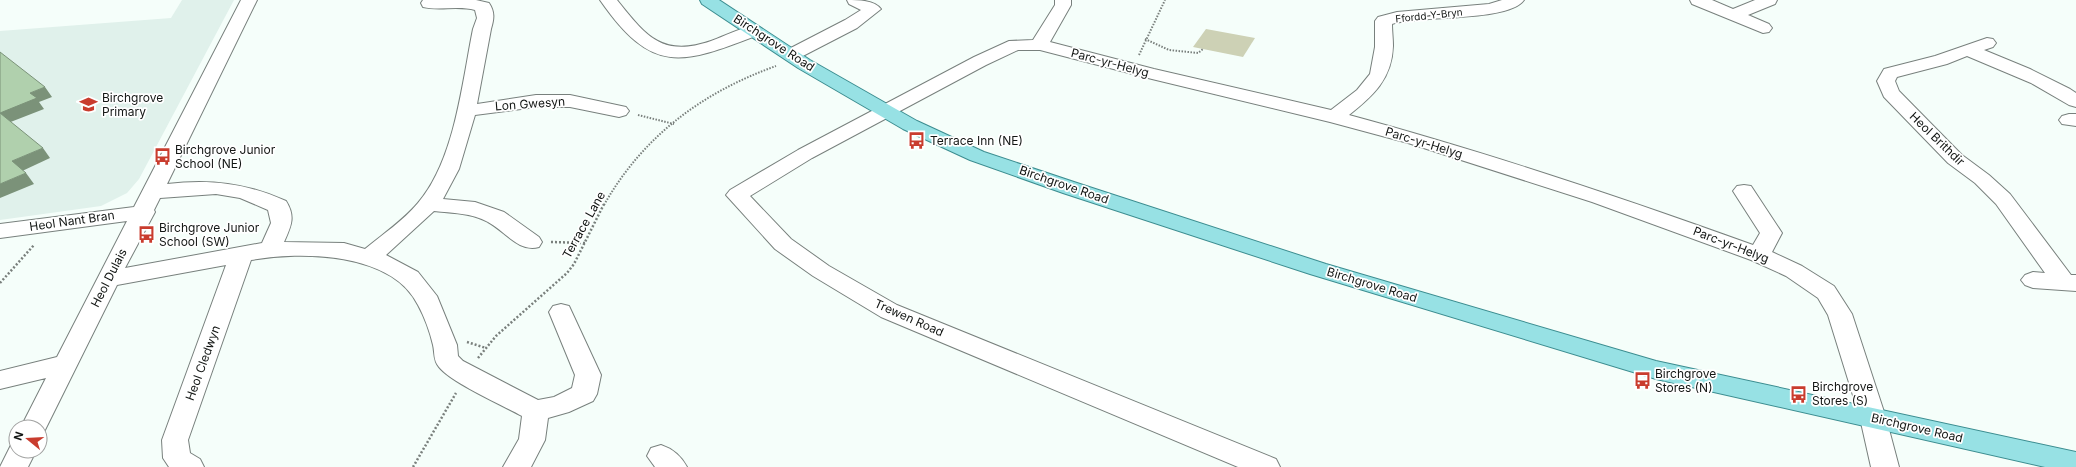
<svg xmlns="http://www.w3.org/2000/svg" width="2076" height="467" font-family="Inter,sans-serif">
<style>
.built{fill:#e0f1eb}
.green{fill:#cdd1b5}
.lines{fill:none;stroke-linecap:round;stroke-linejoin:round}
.minor-casing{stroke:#78807d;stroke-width:2}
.major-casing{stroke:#3c8d90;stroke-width:2}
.path-far1{stroke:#797f7c;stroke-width:2;stroke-dasharray:1.5 1.5;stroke-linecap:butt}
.path{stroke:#797f7c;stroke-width:2.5;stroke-dasharray:2 2;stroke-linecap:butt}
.minor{fill:#fff;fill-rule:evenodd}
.major{fill:#97e1e4;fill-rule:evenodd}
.shaded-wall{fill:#7b9279}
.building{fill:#b0d0ad;stroke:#7b9279}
.labels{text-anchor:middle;stroke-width:3.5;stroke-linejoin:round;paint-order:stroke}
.far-street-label{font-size:10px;fill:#131614;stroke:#fff}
.street-label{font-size:12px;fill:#131614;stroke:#fff}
.poi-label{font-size:12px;fill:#131614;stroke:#fff;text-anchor:start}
</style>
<rect width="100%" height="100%" fill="#f5fefa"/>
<path class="built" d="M182 0H234L139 179 127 193 101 206 0 220V31L171 18Z"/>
<path class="green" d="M1206 29 1255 38 1243 57 1193 47Z"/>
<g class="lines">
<defs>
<g id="minor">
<path d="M241 0H257L167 184C210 179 246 183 286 201 296 217 291 226 284 242L344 243 365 249C383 234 403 221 418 203 455 160 462 83 473 29L477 18 475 10C458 5 440 11 423 7L421 3 423 0H476L489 3C495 12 494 19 491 29L477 104 536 95H570L626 107 629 111 626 115 619 117 570 107H536L475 115 459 169 443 199 475 202 504 212 539 237 542 242 539 247C519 253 505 231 488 222 472 213 452 213 434 211L386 255 418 272 437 296 457 345 458 356 463 361 538 400 554 397 572 388 575 375 549 312 553 306 561 304 569 306 601 375 597 394 593 401 569 412 548 418 545 440 531 467H503L519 439 522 416C502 405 452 383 439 367 433 360 435 353 433 345 430 332 424 316 418 305 392 252 301 251 251 260L188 440 190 453 200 459 204 467H169L163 458 162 440 226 265 117 285 43 434 40 435V427H21L46 378 0 389V371L57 357 127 221 0 238V224L134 207ZM216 194 240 198 268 210 271 223 262 243 125 268 155 212 154 210 160 198Z"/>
<path d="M600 0H617C646 36 662 58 711 41 725 36 738 29 752 26L758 27 761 31 758 35C681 65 652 75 600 0Z"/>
<path d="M847 0C859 0 874 0 881 9L857 28 797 59 791 60 785 59 782 55 785 51 845 20 861 10 849 4Z"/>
<path d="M1055 0H1071V5L1050 42 1154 69 1331 110 1357 90 1370 74 1375 47V21L1378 17 1397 12 1489 4 1502 0H1524C1509 22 1420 15 1392 24 1392 31 1393 39 1393 46 1392 79 1373 96 1349 115 1486 152 1620 197 1753 245L1760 233 1733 191 1737 186 1744 185 1751 186 1782 233 1772 252 1802 266 1834 286 1852 314 1886 418 1899 467H1871L1860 418 1828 315 1818 298 1786 276 1751 260 1592 202 1408 143 1330 122 1152 79 1040 50H1018L986 65 812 158 750 196 791 239 829 266 897 305 1276 459 1280 467H1238L881 317 813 276 775 249 726 195 730 190 798 150 974 57 1009 41 1033 40 1055 5Z"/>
<path d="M1690 0H1712L1733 9 1755 0H1777L1775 4 1748 15 1769 24 1772 28 1769 32 1763 33 1692 4Z"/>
<path d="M1987 38 1993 39 1996 43 1993 47 1984 50 2030 69 2070 89 2076 93V107L2069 105 2031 83 1967 56 1947 64 1897 77 1895 81 1899 91 1962 155 1989 175 2010 194 2071 275H2076V291L2033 288 2025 285 2021 280 2025 275 2033 272 2045 273 1996 204 1975 183 1948 163 1884 97 1877 81 1884 69 1935 56Z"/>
<path d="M2069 114H2076V126L2062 124 2059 120 2062 116Z"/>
<path d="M16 442V451H36L28 467H0L12 443Z"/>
<path d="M661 445C673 449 681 456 687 467H655L647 456 651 448Z"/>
</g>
<path id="major" d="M700 0H719L810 60 917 121 984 152 1077 183 1326 264 1656 361 2076 452V467H2045L1656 379 1310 274 1063 193 970 160 903 129 798 68 702 4Z"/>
</defs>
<use href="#minor" class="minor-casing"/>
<use href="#major" class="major-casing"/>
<g class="path-far1">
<path d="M1145 39 1169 50 1198 53 1203 49"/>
<path d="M1139 55 1165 0"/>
<path d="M638 115 674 124"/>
<path d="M604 205C643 136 703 92 776 66"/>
</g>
<g class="path">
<path d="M551 242 585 243"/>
<path d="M0 283 34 245"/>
<path d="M467 342 486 348"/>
<path d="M478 358 496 336 567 273 574 264 604 204"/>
<path d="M413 467 456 393"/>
</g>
<use href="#minor" class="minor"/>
<use href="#major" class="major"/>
</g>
<g class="shaded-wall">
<path d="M45 87 52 97 39 102 44 109 8 123 0 113 30 93Z"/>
<path d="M43 148 50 158 20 172 12 161Z"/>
<path d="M26 173 34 184 0 198V184Z"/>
</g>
<path class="building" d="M0 52 45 87 30 93 37 98 0 113 43 148 12 161 26 173 0 184Z"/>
<defs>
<symbol id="school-bare" viewBox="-9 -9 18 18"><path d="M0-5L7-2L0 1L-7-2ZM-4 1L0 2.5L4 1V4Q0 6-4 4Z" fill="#c93c2e" stroke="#fff" stroke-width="2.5" paint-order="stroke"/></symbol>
<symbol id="bus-bare" viewBox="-9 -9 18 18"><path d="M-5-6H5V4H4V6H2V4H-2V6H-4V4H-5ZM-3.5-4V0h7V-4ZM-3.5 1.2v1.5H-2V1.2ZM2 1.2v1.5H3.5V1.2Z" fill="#c93c2e" stroke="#fff" stroke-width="2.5" paint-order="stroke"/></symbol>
</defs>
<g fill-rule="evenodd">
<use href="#school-bare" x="76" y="92" width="25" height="25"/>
<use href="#bus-bare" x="904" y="128" width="25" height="25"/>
<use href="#bus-bare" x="150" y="144" width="25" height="25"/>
<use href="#bus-bare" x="134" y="222" width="25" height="25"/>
<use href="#bus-bare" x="1630" y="368" width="25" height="25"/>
<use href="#bus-bare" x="1786" y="382" width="25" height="25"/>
</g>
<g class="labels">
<g class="far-street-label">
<text transform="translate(1429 15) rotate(-6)" y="4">Ffordd-Y-Bryn</text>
</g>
<g class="street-label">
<text transform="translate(774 43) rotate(33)" y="4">Birchgrove Road</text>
<text transform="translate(1110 63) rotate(15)" y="4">Parc-yr-Helyg</text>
<text transform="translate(530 104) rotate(-4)" y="4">Lon Gwesyn</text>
<text transform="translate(1937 139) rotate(44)" y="4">Heol Brithdir</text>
<text transform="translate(1424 143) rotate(17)" y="4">Parc-yr-Helyg</text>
<text transform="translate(1064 185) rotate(19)" y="4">Birchgrove Road</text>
<text transform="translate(72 221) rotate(-8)" y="4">Heol Nant Bran</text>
<text transform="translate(584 225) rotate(-61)" y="4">Terrace Lane</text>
<text transform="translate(1731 245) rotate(21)" y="4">Parc-yr-Helyg</text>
<text transform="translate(109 278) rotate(-63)" y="4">Heol Dulais</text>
<text transform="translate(1372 285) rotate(17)" y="4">Birchgrove Road</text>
<text transform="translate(909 318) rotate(24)" y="4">Trewen Road</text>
<text transform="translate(203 363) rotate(-70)" y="4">Heol Cledwyn</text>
<text transform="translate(1917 428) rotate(13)" y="4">Birchgrove Road</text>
</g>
<g class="poi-label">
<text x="102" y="102">Birchgrove<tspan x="102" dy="14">Primary</tspan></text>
<text x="930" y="145">Terrace Inn (NE)</text>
<text x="175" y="154">Birchgrove Junior<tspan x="175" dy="14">School (NE)</tspan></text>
<text x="159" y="232">Birchgrove Junior<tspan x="159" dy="14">School (SW)</tspan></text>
<text x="1655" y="378">Birchgrove<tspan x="1655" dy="14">Stores (N)</tspan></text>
<text x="1812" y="391">Birchgrove<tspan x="1812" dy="14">Stores (S)</tspan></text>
</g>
</g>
<g transform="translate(28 439) rotate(288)"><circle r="19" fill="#ffffff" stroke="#a1a2a1"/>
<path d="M0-3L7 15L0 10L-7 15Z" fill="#c93c2e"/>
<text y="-6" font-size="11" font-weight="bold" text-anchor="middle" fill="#131614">N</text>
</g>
</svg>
